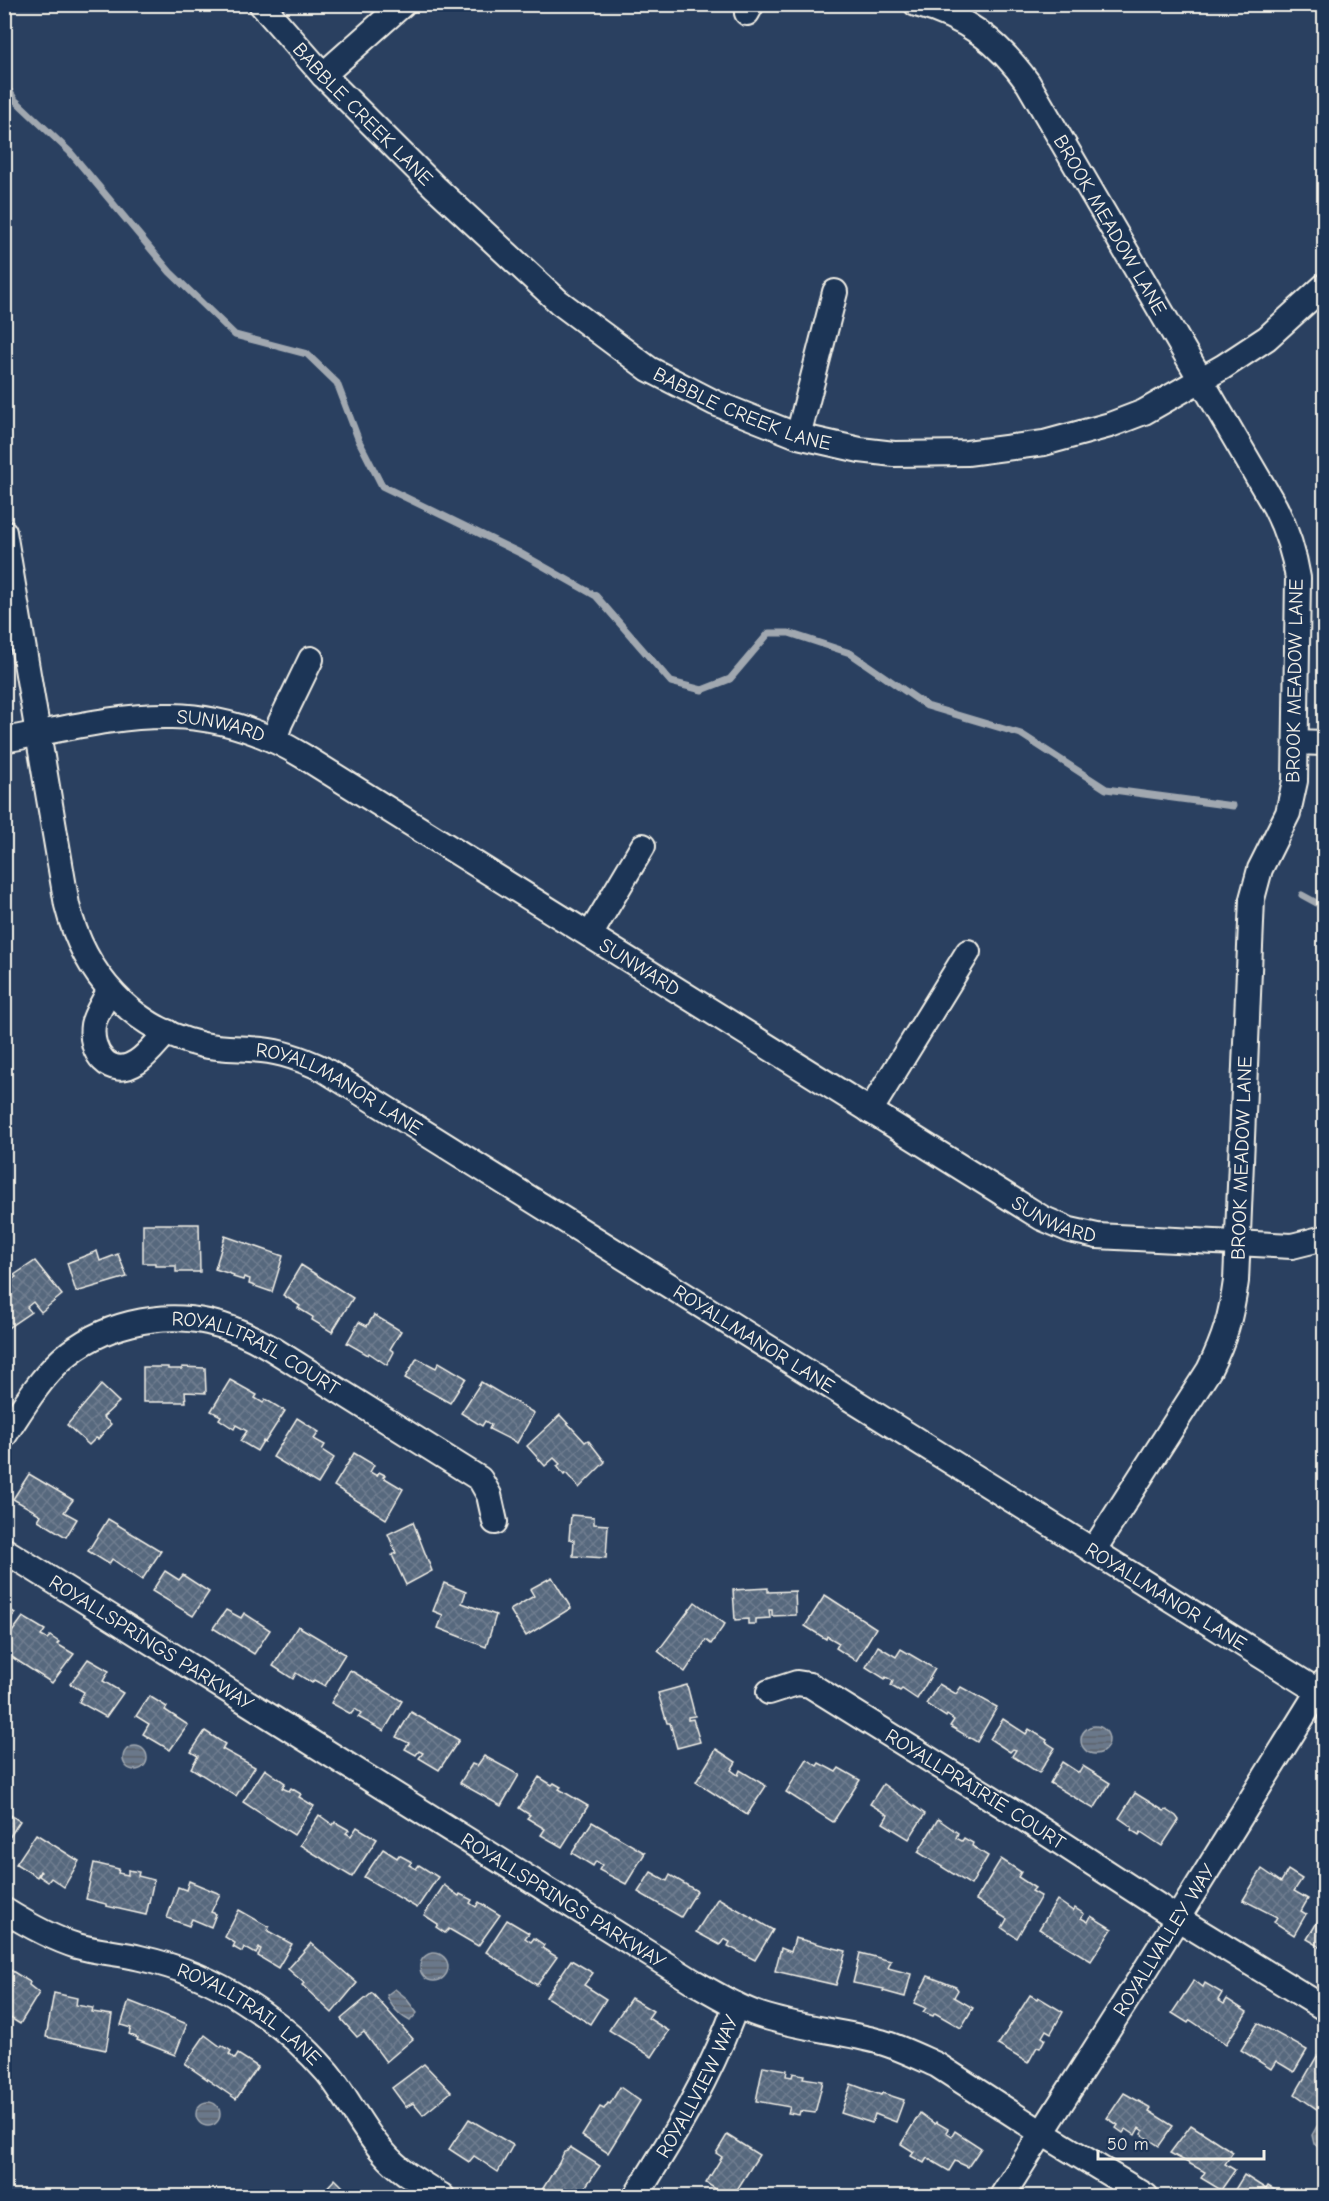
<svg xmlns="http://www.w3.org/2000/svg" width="1329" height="2201" font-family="'Comic Neue',sans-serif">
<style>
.water{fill:url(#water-rules);stroke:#a1a8b0;stroke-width:1.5}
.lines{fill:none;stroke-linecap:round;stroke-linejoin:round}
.stream{stroke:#a1a8b0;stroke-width:7}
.building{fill:url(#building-cross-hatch);stroke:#f4f1e8;stroke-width:1.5}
.street-casing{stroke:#f4f1e8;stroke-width:28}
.street{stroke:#1d3557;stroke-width:24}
.labels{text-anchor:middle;stroke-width:4.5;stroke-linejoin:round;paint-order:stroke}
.street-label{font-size:20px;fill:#f4f1e8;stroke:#1d3557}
</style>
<defs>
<pattern id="water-rules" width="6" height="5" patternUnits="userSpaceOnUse" patternTransform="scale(1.5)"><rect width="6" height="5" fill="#6a788a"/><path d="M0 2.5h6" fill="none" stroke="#5b626b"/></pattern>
<pattern id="building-cross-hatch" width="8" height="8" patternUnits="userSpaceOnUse" patternTransform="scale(1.5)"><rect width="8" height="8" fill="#56677d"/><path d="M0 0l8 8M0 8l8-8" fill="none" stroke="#6f7d8f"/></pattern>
</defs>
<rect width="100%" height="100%" fill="#2a4060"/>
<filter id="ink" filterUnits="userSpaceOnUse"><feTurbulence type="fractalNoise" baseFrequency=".0167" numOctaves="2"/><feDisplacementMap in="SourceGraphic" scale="12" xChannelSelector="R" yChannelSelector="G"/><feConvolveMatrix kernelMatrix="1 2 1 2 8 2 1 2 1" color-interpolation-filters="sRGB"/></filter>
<g filter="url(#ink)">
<g class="water">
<circle cx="1095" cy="1740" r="14"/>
<circle cx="135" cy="1758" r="12"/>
<circle cx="434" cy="1967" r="14"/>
<path d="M395 1989 405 1997 417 2013 410 2021C400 2016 390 2006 387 1995Z"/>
<circle cx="208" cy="2114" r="12"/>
<path d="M1324 2123V2149L1314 2144 1312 2135 1317 2126Z"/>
</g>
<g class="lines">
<g class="stream">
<path d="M4 83 15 100 70 152 170 272 235 335 307 354 337 383 359 441 382 486 520 553 596 596 671 682 702 690 730 679 769 633H789L850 653 927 706 1021 734 1106 789 1233 806"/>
<path d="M1302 895 1324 907"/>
</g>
</g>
<g class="building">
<path d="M143 1224H199L200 1272H176V1266H155V1263H143Z"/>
<path d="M225 1236 283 1256 272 1292 249 1284 250 1279 244 1277 243 1280 233 1277 234 1275 215 1269Z"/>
<path d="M97 1251 100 1261 118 1254 127 1277 76 1292 67 1263Z"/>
<path d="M35 1261 62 1295 41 1312 33 1302 27 1307 31 1312 6 1329 4 1285 16 1277 14 1275Z"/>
<path d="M301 1265 353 1298 332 1332 312 1320 313 1317 298 1308 300 1306 283 1295Z"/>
<path d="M374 1315 401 1331 390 1349 394 1352 387 1365 369 1353 368 1355 347 1343 359 1322 367 1326Z"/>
<path d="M417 1358 436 1368 439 1362 466 1378 450 1403 405 1378Z"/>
<path d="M143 1367H168V1369H182V1367L205 1368 206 1393 185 1392 186 1402H143Z"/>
<path d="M230 1380 257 1395 255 1398 263 1403 265 1399 285 1411 265 1442 263 1441 257 1451 240 1441 247 1431 236 1425 234 1429 219 1419 221 1416 211 1411Z"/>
<path d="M481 1382 534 1413 517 1443 489 1429 491 1425 485 1421 482 1426 461 1413Z"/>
<path d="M101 1385 119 1402 103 1417 111 1424 98 1439 96 1438 89 1445 67 1425Z"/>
<path d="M560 1415 585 1442 588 1440 605 1462 579 1488 566 1473 564 1475 557 1466 560 1464 554 1458 545 1466 527 1446Z"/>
<path d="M297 1418 319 1432 314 1439 325 1445 322 1450 334 1458 318 1484 273 1457Z"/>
<path d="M354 1453 374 1465 370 1472 377 1476 379 1472 385 1475 383 1477 403 1489 386 1519 334 1486Z"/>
<path d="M29 1474 73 1500 64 1512 77 1519 66 1537 38 1520 41 1515 13 1499Z"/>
<path d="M571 1515 594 1517V1524L608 1525 606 1558 573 1556 574 1540 569 1539Z"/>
<path d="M108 1519 161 1551 142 1580 112 1559 109 1564 88 1551Z"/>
<path d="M413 1522 432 1571 406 1585 392 1555 396 1553 388 1534Z"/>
<path d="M165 1571 179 1580 183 1575 209 1592 193 1616 152 1591Z"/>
<path d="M552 1577 571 1608 526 1636 510 1610 534 1596 530 1589Z"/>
<path d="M444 1583 466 1592 462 1603 496 1615 486 1647 438 1628 443 1615 433 1611Z"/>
<path d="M768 1588V1592L795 1591 796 1615 772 1616V1610H769L770 1618 756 1619V1624H748V1619L735 1620 733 1590Z"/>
<path d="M825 1595 876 1628 856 1661 836 1648 839 1643 827 1636 826 1639 805 1626Z"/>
<path d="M695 1602 725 1624 711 1644 706 1640 685 1672 658 1651Z"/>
<path d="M4 1606 15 1613 4 1627Z"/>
<path d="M226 1610 241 1618 244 1613 270 1630 254 1654 213 1628Z"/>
<path d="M23 1617 45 1630 41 1636 47 1639 50 1636 59 1642 57 1644 74 1654 52 1683 4 1652V1643Z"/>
<path d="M298 1626 345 1654 325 1686 314 1680 312 1683 296 1673 293 1679 273 1666Z"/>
<path d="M878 1646 896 1657 901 1649 935 1669 917 1699 902 1689 900 1691 891 1686 893 1681 886 1677 885 1679 866 1667Z"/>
<path d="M88 1659 109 1671 103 1681 123 1693 106 1717 79 1702 84 1692 70 1684Z"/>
<path d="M350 1670 402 1701 384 1731 358 1717 361 1713 355 1709 351 1714 331 1703Z"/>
<path d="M939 1684 956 1694 961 1687 997 1707 977 1742 950 1726 954 1720 947 1715 946 1717 926 1704Z"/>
<path d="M687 1685 695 1716 688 1717V1720L693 1719 700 1742 677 1748 670 1723H667L658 1693Z"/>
<path d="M149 1696 167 1707 165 1710 188 1725 170 1750 143 1734 149 1724 136 1716Z"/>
<path d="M411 1712 459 1740 439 1770 419 1758 423 1753 419 1751 416 1755 405 1749 409 1743 396 1737Z"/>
<path d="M1003 1719 1026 1734 1029 1729 1047 1740 1046 1742 1055 1748 1039 1773 1012 1756 1016 1750 1013 1749 1010 1752 990 1739Z"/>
<path d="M205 1731 225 1744 222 1749 255 1767 236 1796 191 1768 198 1756 191 1752Z"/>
<path d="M716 1749 736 1762 731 1770 738 1775 740 1770 766 1786 747 1815 696 1782Z"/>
<path d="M484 1756 519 1775 501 1806 460 1783 472 1764 477 1766Z"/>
<path d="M807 1759 817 1766 819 1763 836 1772 839 1768 860 1780 833 1822 786 1792Z"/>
<path d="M1062 1762 1079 1773 1083 1766 1110 1783 1094 1809 1050 1783Z"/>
<path d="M265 1769 285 1783 282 1788 289 1791 291 1788 301 1794 299 1797 314 1806 294 1835 243 1802Z"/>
<path d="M539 1777 552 1785 554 1783 561 1787 559 1789 588 1806 562 1847 541 1835 545 1829 527 1818 530 1815 519 1808Z"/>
<path d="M883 1784 925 1814 909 1839 883 1823 888 1815 870 1804Z"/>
<path d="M1135 1793 1164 1811 1167 1810 1176 1816 1179 1820 1162 1846 1141 1832 1139 1835 1131 1830 1132 1827 1119 1818Z"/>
<path d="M4 1811 20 1821 4 1846Z"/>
<path d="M319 1815 333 1825 335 1822 349 1830 346 1833 351 1836 357 1827 377 1839 352 1877 300 1845Z"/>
<path d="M938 1819 958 1833 956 1838 962 1841 964 1838 973 1843 972 1846 988 1856 971 1885 918 1852Z"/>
<path d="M592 1822 645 1853 626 1884 599 1870 602 1865 596 1861 593 1866 572 1853Z"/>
<path d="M36 1834 79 1861 64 1887 51 1878 48 1882 39 1876 41 1872 40 1871 37 1877 16 1864Z"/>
<path d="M383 1849 397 1858 399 1855 412 1862 409 1865 416 1869 419 1865 438 1877 417 1908 364 1877Z"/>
<path d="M1001 1859 1021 1872 1018 1877 1035 1888 1032 1891 1041 1896 1017 1938 1002 1928 1007 1919 976 1900Z"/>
<path d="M94 1863 119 1869 118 1873 128 1875V1870L139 1872 138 1876 154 1880 146 1915 106 1906V1904L86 1899Z"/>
<path d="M1262 1869 1281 1882 1288 1870 1302 1879 1294 1891 1308 1899 1301 1911 1306 1914 1294 1935 1274 1922 1277 1917 1243 1900Z"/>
<path d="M651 1872 667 1881 670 1875 697 1891 681 1917 638 1892Z"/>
<path d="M189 1881 220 1894 211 1912 216 1914 211 1927 192 1919 189 1926 167 1918 178 1887 186 1890Z"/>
<path d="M444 1885 459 1896 460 1894 472 1900 470 1903 476 1907 479 1902 500 1915 478 1946 449 1929 445 1933 436 1927 438 1924 424 1915Z"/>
<path d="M718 1898 773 1930 755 1960 728 1946 730 1942 724 1939 720 1945 696 1932Z"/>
<path d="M1057 1900 1073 1911 1075 1908 1084 1914 1081 1918 1088 1922 1091 1916 1112 1929 1091 1961 1039 1929Z"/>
<path d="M239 1910 269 1927 268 1931 292 1944 278 1968 258 1956 261 1949 259 1948 256 1954 244 1947 242 1952 233 1947 235 1943 225 1937Z"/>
<path d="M1324 1911V1949L1307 1939Z"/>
<path d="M507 1920 529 1933 525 1938 531 1942 534 1938 544 1945 542 1948 557 1957 537 1985 486 1952Z"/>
<path d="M795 1938 846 1951 836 1985 775 1971 781 1948 791 1952Z"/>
<path d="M311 1943 357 1983 332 2013 302 1985 304 1983 288 1969Z"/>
<path d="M860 1953 891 1961 888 1968 911 1974 905 1997 883 1991 884 1989 853 1983Z"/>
<path d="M571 1960 593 1973 584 1985 606 1999 590 2024 546 1997Z"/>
<path d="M4 1966 30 1982 29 1985 39 1993 20 2024 4 2014Z"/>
<path d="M928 1976 956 1987 958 1990 954 1997 973 2008 961 2028 935 2013 933 2016 923 2012 926 2008 914 2003Z"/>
<path d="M1194 1980 1203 1987 1205 1983 1222 1993 1218 2000 1224 2004 1227 1999 1247 2012 1226 2044 1190 2020 1188 2023 1172 2013Z"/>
<path d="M54 1993 77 1998 76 2005 93 2008 92 2012 112 2015 106 2050 46 2037Z"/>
<path d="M372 1993 413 2039 386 2062 364 2032 357 2037 341 2019Z"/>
<path d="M1030 1995 1037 1999 1038 1997 1063 2012 1051 2033 1046 2030 1042 2037 1045 2039 1040 2048 1037 2047 1028 2063 998 2045Z"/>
<path d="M631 1998 653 2011 648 2018 669 2031 652 2057 609 2030Z"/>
<path d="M129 2001 187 2024 175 2055 137 2040 138 2038 129 2034 131 2028 121 2025Z"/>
<path d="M1258 2023 1307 2050 1294 2072 1276 2061 1271 2069 1241 2050Z"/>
<path d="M205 2035 221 2047 222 2045 231 2051 229 2054 235 2059 238 2054 258 2067 236 2099 185 2064Z"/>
<path d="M1317 2056 1324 2061V2114L1295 2094Z"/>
<path d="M424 2064 451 2092 423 2115 413 2103 406 2107 392 2088Z"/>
<path d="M763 2066 787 2070 786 2076 792 2077 793 2073 804 2075 803 2078 823 2081 815 2113 800 2111 799 2115 788 2113 790 2107 756 2101Z"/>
<path d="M851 2084 881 2095 882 2093 904 2100 896 2122 875 2114 872 2123 841 2113Z"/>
<path d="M620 2087 640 2101 608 2153 582 2136 600 2107 604 2109 608 2103 610 2104Z"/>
<path d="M1124 2093 1151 2108 1149 2111 1173 2126 1159 2146 1141 2134 1143 2131 1139 2128 1135 2135 1126 2129 1123 2133 1116 2128 1118 2125 1107 2118Z"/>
<path d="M920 2113 935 2124 936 2122 948 2129 946 2132 952 2136 955 2131 981 2148 968 2167 955 2161 949 2171 927 2158 924 2163 911 2156 914 2152 901 2144Z"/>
<path d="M469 2119 513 2145 498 2172 474 2156 469 2162 449 2149Z"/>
<path d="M1191 2125 1233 2152 1225 2164 1235 2170 1221 2190 1201 2178 1205 2172 1170 2153Z"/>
<path d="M727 2135 759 2155 733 2196H727L706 2183 722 2157 716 2153Z"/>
<path d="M570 2147 600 2166 579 2196H545L540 2193 559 2163 564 2152 567 2151Z"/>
<path d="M1244 2175 1266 2189 1268 2186 1285 2196H1231Z"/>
<path d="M335 2179 343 2187 353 2196H319Z"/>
</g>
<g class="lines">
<defs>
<g id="street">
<path id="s1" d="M261 4 323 75 435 187 559 302 649 369 715 403 798 436 860 450 894 454 967 453 1044 443 1110 425 1144 412 1223 367 1267 338 1324 286"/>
<path id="s2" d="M916 4C967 18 998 41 1028 83L1275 507C1287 531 1294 552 1298 578L1295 781 1288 813 1260 869 1252 899 1236 1281C1231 1317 1225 1338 1209 1370L1093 1551"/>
<path d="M747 13 752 4"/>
<path d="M323 75 403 4"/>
<path d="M798 436 835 292"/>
<path id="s3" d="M4 532 67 905C84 974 132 1029 203 1045 222 1049 242 1048 262 1050 283 1052 304 1060 323 1069L1324 1695"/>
<path id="s4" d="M4 740C116 719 198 692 303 756L1042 1218 1070 1230 1097 1236 1292 1246 1324 1238"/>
<path d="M274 740 280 723 311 659"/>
<path d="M1296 742 1324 743"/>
<path d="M590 935 643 846"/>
<path d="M109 991C104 1002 95 1014 93 1025 89 1052 110 1080 137 1062 148 1055 158 1041 167 1032"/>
<path d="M870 1111 968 952"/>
<path id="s5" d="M4 1436C22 1409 38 1381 62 1359 100 1325 159 1311 208 1322 231 1327 251 1336 271 1348L480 1479 489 1495 495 1522"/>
<path id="s6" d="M4 1550 694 1982C715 1994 736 2007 760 2015 799 2028 841 2031 881 2042 901 2048 919 2057 937 2065L1042 2133 1146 2196"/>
<path id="s7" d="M769 1692 797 1683 810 1685 1017 1814 1177 1918 1324 2008"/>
<path id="s8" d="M4 1910C28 1925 51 1938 77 1946 98 1952 119 1953 140 1958 176 1966 213 1980 244 2001 274 2020 303 2044 327 2072 348 2097 361 2129 384 2153 400 2172 421 2183 442 2196"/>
<path id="s9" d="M636 2196C675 2134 711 2075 736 2005"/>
<path id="s10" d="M1002 2196 1143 1974 1324 1682"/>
</g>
</defs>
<use href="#street" class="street-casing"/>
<use href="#street" class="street"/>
</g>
</g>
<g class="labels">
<g class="street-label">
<text dy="7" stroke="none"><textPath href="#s1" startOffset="150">BABBLE CREEK LANE</textPath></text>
<text dy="7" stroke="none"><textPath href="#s2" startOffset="304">BROOK MEADOW LANE</textPath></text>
<text dy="7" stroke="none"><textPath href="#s1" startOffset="636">BABBLE CREEK LANE</textPath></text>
<text transform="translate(1294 681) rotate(-89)" y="7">BROOK MEADOW LANE</text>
<text dy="7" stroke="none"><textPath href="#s4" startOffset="220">SUNWARD</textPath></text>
<text dy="7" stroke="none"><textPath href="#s4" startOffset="706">SUNWARD</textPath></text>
<text dy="7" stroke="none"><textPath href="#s3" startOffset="730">ROYALLMANOR LANE</textPath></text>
<text transform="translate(1241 1158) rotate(-88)" y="7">BROOK MEADOW LANE</text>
<text dy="7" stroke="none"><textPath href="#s4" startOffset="1192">SUNWARD</textPath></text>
<text dy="7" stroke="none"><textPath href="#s3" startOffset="1216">ROYALLMANOR LANE</textPath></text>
<text dy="7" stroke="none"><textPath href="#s5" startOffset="308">ROYALLTRAIL COURT</textPath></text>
<text dy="7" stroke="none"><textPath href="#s3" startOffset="1702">ROYALLMANOR LANE</textPath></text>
<text dy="7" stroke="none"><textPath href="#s6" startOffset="174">ROYALLSPRINGS PARKWAY</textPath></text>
<text dy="7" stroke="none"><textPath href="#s7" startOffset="238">ROYALLPRAIRIE COURT</textPath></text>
<text dy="7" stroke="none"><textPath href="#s6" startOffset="660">ROYALLSPRINGS PARKWAY</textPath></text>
<text dy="7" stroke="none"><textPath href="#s10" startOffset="303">ROYALLVALLEY WAY</textPath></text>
<text dy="7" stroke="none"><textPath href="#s8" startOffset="270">ROYALLTRAIL LANE</textPath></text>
<text dy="7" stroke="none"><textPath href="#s9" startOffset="126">ROYALLVIEW WAY</textPath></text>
</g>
</g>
<rect width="1329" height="2201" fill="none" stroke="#1d3557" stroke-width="24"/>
<rect x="12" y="12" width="1305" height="2177" fill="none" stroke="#f4f1e8" stroke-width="2" filter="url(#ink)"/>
<path d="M1098 2150v9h166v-9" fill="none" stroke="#f4f1e8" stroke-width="3"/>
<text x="1107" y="2150" font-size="18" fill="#f4f1e8" stroke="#1d3557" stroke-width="4.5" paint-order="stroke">50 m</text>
</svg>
